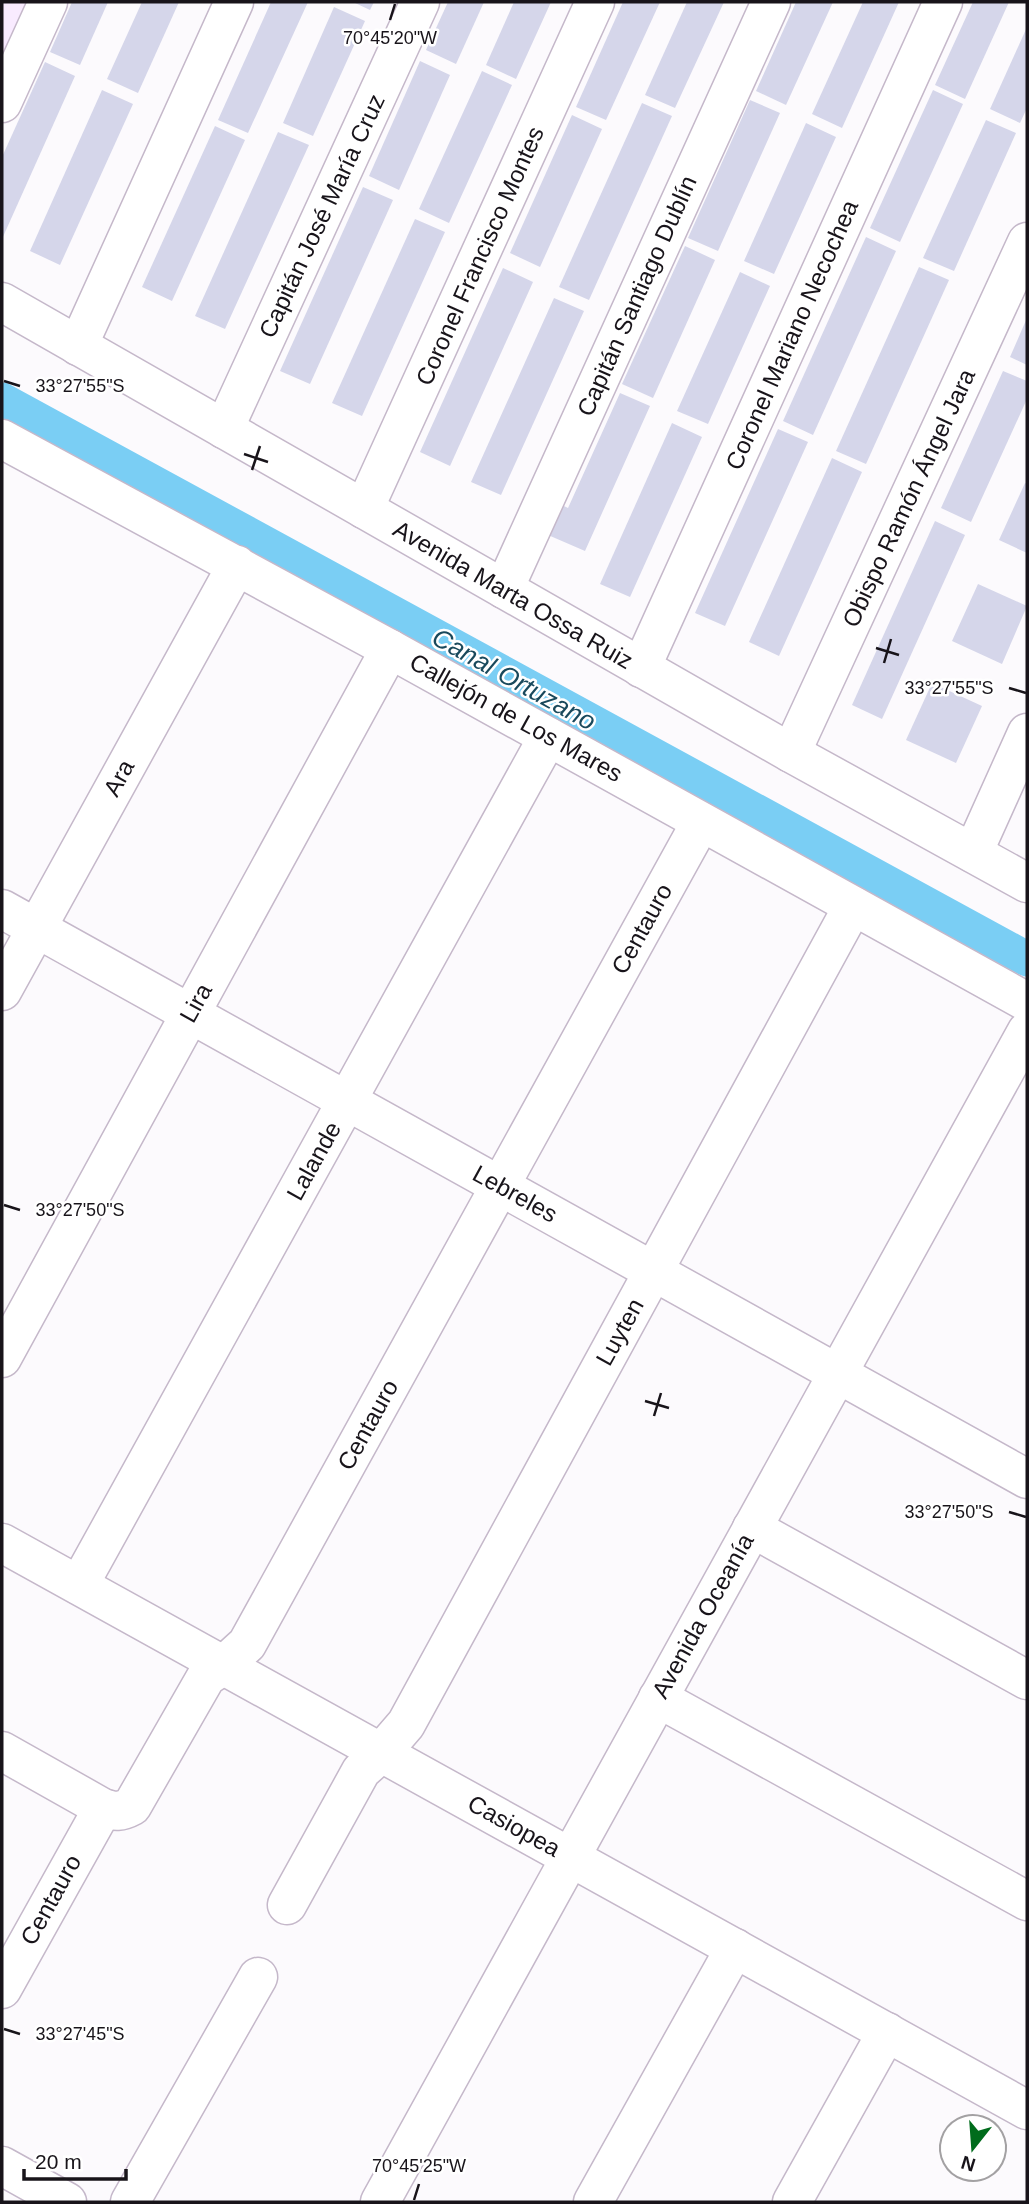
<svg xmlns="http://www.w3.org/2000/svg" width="1029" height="2204" font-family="Helvetica,sans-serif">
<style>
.built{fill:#f9ebff}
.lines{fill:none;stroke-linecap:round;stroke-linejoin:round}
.canal{stroke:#7acef4;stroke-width:35}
.building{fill:#d5d6ea}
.minor-casing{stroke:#c5b8ca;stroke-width:41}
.tertiary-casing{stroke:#c5b8ca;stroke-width:41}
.minor{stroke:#fff;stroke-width:38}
.tertiary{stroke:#fff;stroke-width:38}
.ticks{fill:none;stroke:#18141a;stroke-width:2.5}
.labels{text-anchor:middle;stroke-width:5;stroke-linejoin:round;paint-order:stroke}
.street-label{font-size:24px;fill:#18141a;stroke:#fff}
.water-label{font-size:26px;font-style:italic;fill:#19495c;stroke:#fff}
.ticks-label{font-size:18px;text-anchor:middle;fill:#18141a;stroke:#fff;stroke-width:5;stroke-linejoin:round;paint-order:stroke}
</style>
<rect width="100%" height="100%" fill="#fcfafd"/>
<path class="built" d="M2 2H28L2 58Z"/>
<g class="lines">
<path class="canal" d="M2 400 1027 959"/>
</g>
<g class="building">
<path d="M72 2H108L80 65 50 52Z"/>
<path d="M142 2H179L138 93 107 79Z"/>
<path d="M271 2H308L248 133 218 120Z"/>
<path d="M353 2H374L370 10Z"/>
<path d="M448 2H484L456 64 426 50Z"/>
<path d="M514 2H551L516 79 486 65Z"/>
<path d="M623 2H660L606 120 576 107Z"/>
<path d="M687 2H724L675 108 645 95Z"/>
<path d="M796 2H833L786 105 756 91Z"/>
<path d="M863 2H899L842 128 812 114Z"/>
<path d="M973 2H1009L965 99 935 85Z"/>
<path d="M334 7 365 21 313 136 283 123Z"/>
<path d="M1027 27V108L1020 123 990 109Z"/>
<path d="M420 61 450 75 399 190 369 176Z"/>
<path d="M45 62 75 76 2 239V157Z"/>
<path d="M482 71 512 85 449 223 419 209Z"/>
<path d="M102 90 133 104 60 265 30 251Z"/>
<path d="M933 90 963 104 900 242 870 228Z"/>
<path d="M750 100 780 113 718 251 688 238Z"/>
<path d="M642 103 672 116 589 300 559 287Z"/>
<path d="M572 115 602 129 540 267 510 253Z"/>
<path d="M986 120 1016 133 954 271 923 258Z"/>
<path d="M806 123 836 137 774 274 744 261Z"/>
<path d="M215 126 245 140 172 301 142 287Z"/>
<path d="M278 132 309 145 225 329 195 316Z"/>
<path d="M363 187 393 200 310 384 280 371Z"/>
<path d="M415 219 445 232 362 416 332 403Z"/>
<path d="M866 237 896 251 813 435 783 421Z"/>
<path d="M685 246 715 260 653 398 622 384Z"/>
<path d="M919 267 949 280 866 464 836 451Z"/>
<path d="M503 268 533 282 450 466 420 452Z"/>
<path d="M740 272 770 286 708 424 677 411Z"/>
<path d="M554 298 584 311 501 495 471 482Z"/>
<path d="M1027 318V365L1010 357Z"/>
<path d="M1003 371 1027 381V399L971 522 941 508Z"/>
<path d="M620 393 650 406 585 551 548 535 562 505 568 508Z"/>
<path d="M672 423 702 437 630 597 600 584Z"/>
<path d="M778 429 808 442 725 626 695 613Z"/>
<path d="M832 458 862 472 779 656 749 642Z"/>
<path d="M1025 483 1027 484V553L999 540Z"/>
<path d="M935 521 965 535 882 719 852 705Z"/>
<path d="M978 584 1027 606 1002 664 952 641Z"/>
<path d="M932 683 982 706 956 763 906 740Z"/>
</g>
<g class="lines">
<defs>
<g id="minor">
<path d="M2 103 48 2"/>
<path d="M78 346 234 2"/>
<path d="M224 429 420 2"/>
<path d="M364 509 595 2"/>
<path d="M504 589 771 2"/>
<path d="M641 668 943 2"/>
<path d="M791 753 1027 242"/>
<path d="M973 853 1027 733"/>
<path d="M2 909 1027 1479"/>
<path d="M2 991 237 565"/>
<path d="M2 1358 390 649"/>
<path d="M752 1528 1027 1680"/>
<path d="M2 1543 1027 2110"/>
<path d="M79 1585 548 737"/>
<path d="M658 1698 1027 1901"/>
<path d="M2 1751 103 1808C115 1812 121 1812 132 1806L206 1677 224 1665 247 1644 701 822"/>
<path d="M287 1905 361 1771 381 1753 406 1724 853 906"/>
<path d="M2 1989 103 1808"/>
<path d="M2 2166 67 2202"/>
<path d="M130 2202 258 1977"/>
<path d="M593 2202 735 1948"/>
<path d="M792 2202 887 2032"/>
</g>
<g id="tertiary">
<path d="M2 302 791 753 1027 883"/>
<path d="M2 439 390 649 1027 1002"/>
<path d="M380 2202 1027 1031"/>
</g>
</defs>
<use href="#minor" class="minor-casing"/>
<use href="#tertiary" class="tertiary-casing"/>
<use href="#minor" class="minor"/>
<use href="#tertiary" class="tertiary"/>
</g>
<path class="ticks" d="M390 20 395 4M4 381 20 386M244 454 268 462M252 470 260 446M876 648 899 655M884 663 891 639M1009 688 1026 693M4 1205 20 1210M645 1401 669 1408M654 1416 661 1393M1009 1512 1026 1517M4 2029 20 2034M414 2200 419 2184"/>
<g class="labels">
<g class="street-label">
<text transform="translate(322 216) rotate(-65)" y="8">Capitán José María Cruz</text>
<text transform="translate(480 256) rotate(-66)" y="8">Coronel Francisco Montes</text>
<text transform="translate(637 296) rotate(-66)" y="8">Capitán Santiago Dublín</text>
<text transform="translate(792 335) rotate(-66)" y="8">Coronel Mariano Necochea</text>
<text transform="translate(909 498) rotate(-65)" y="8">Obispo Ramón Ángel Jara</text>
<text transform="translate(513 595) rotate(30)" y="8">Avenida Marta Ossa Ruiz</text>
<text transform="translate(516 718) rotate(29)" y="8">Callejón de Los Mares</text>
<text transform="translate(119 778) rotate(-61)" y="8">Ara</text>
<text transform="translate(642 929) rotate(-61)" y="8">Centauro</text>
<text transform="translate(196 1003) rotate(-61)" y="8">Lira</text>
<text transform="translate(314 1161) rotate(-61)" y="8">Lalande</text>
<text transform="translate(515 1194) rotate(29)" y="8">Lebreles</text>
<text transform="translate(620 1332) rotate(-61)" y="8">Luyten</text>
<text transform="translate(368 1425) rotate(-61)" y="8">Centauro</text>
<text transform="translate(703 1616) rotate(-61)" y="8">Avenida Oceanía</text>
<text transform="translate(514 1826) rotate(29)" y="8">Casiopea</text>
<text transform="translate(51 1900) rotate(-61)" y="8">Centauro</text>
</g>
<g class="water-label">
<text transform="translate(514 679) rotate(29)" y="9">Canal Ortuzano</text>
</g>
</g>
<g class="ticks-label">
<text x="390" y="44">70°45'20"W</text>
<text x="80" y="392">33°27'55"S</text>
<text x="949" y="694">33°27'55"S</text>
<text x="80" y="1216">33°27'50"S</text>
<text x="949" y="1518">33°27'50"S</text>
<text x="80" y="2040">33°27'45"S</text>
<text x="419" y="2172">70°45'25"W</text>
</g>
<rect width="1029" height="2204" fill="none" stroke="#18141a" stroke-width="7"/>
<g transform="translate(973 2148) rotate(197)"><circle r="33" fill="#ffffff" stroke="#a3a1a3" stroke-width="2"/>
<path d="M0-5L12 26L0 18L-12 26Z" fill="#006c1c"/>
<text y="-10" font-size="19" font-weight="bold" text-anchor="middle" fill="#18141a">N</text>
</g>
<path d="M24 2169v10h102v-10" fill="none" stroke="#18141a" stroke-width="3.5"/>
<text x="35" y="2169" font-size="21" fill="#18141a" stroke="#ffffff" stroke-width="5" paint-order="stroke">20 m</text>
</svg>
